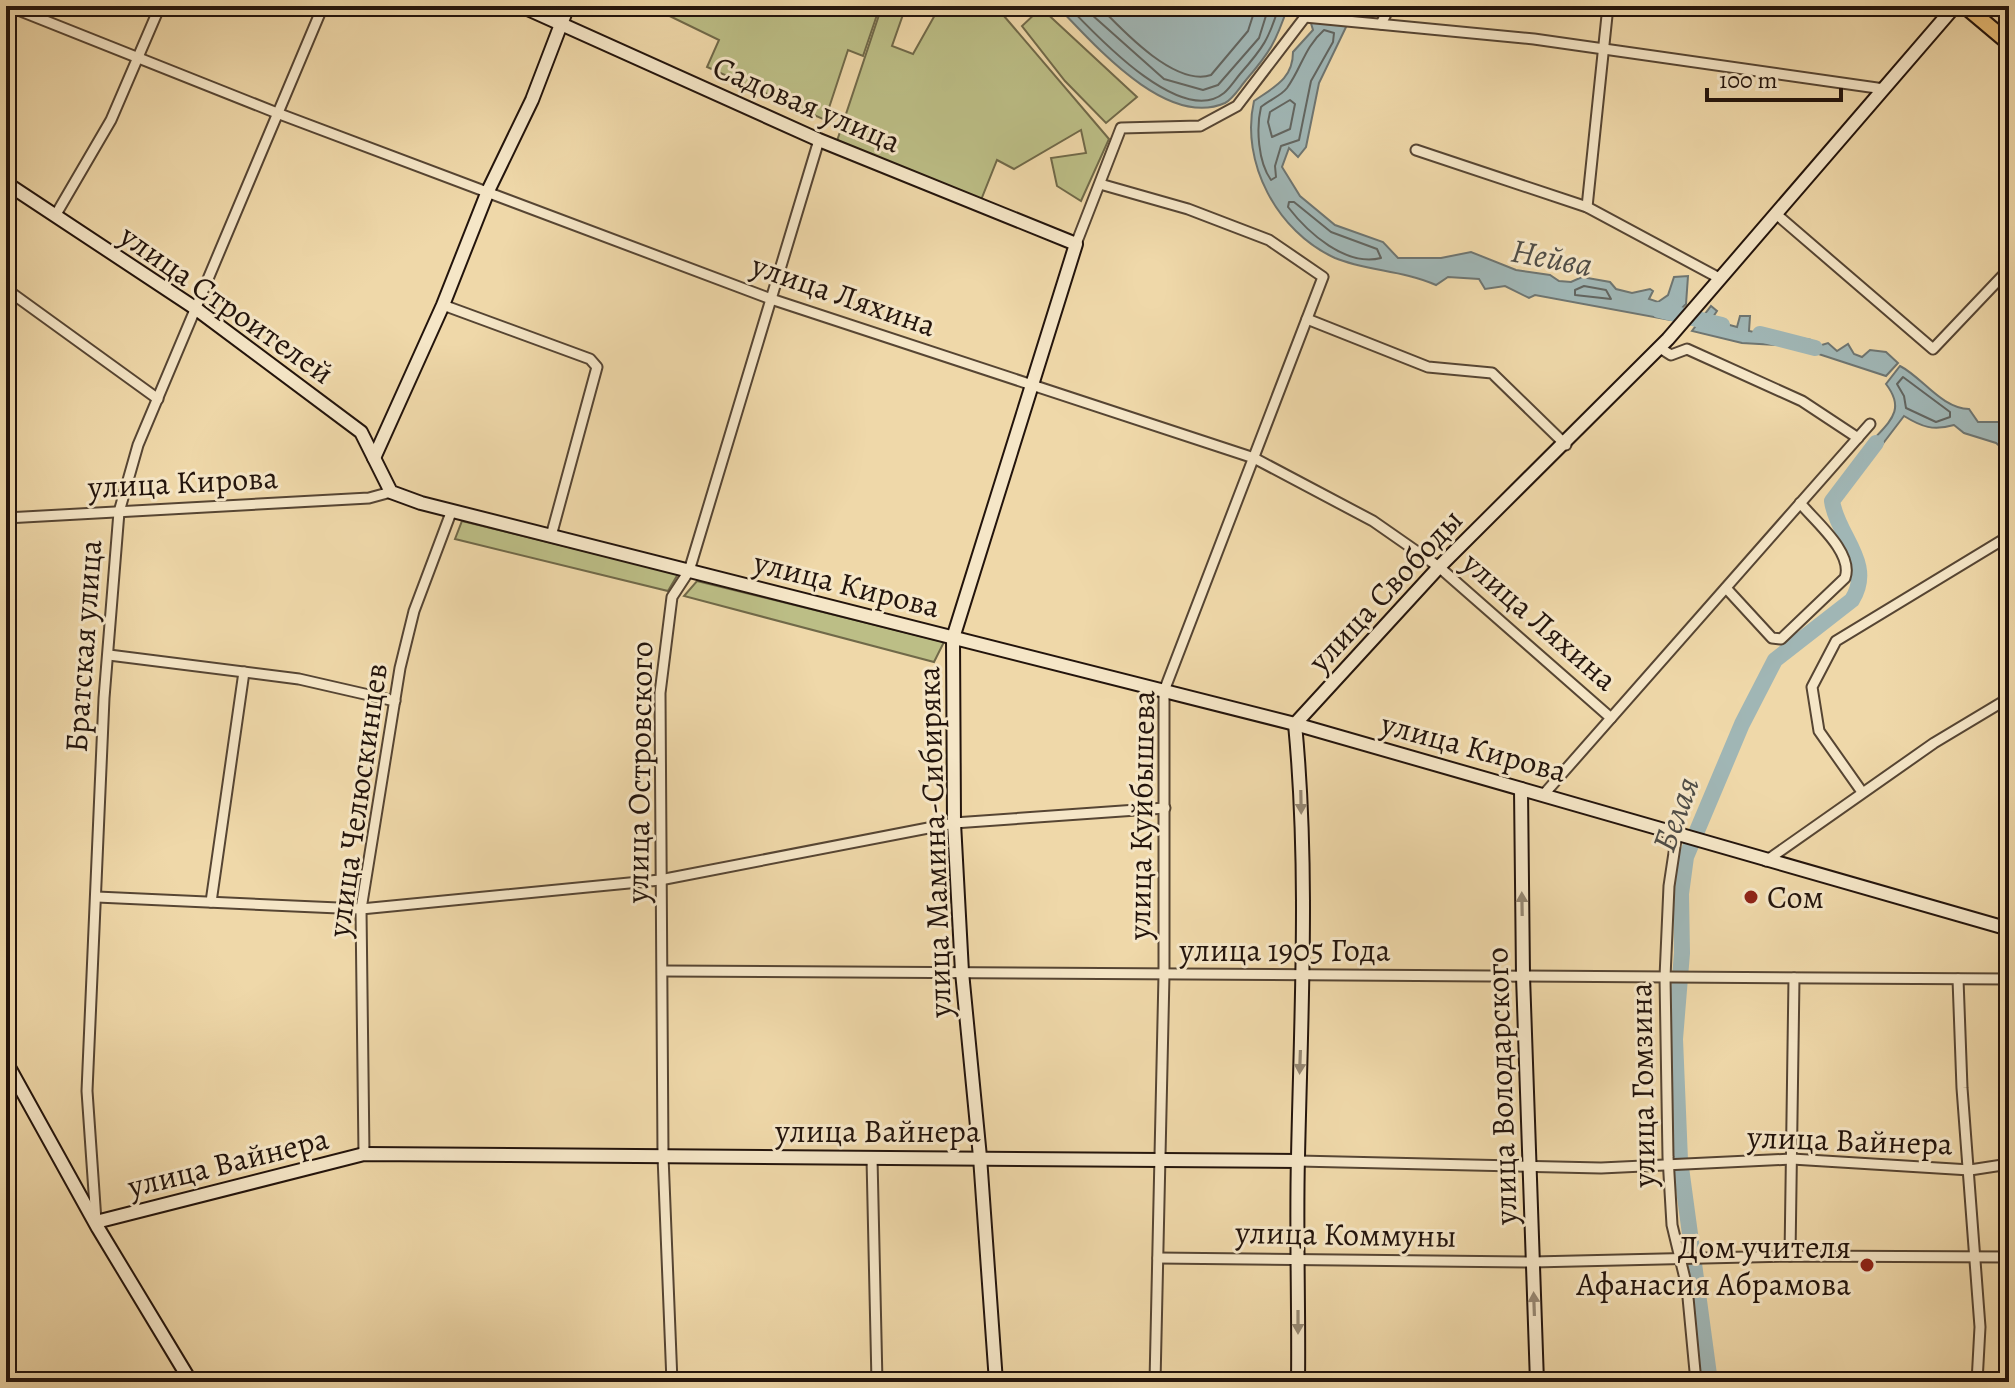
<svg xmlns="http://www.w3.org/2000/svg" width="2015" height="1388" font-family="Alegreya,serif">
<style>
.green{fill:#bcbe86;stroke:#706949;stroke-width:2}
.water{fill:#a0b6b5;stroke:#6e7571;stroke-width:2}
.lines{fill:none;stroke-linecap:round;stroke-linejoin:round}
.shore{stroke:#626560;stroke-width:2}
.river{stroke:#a0b6b5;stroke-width:16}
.street-casing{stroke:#564533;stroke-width:13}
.secondary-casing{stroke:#23140c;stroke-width:16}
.primary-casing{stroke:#23140c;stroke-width:18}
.street{stroke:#f5e6c7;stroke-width:9}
.secondary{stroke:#f5e6c7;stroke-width:12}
.primary{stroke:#e8bc74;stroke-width:14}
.oneway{fill:#968873}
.poi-dot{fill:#8f2418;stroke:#f5e6c7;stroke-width:3}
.labels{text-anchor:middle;stroke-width:6;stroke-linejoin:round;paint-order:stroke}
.street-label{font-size:32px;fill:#23140c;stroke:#f5e6c7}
.poi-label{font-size:32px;fill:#23140c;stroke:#f5e6c7;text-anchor:start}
.water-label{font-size:34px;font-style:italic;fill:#4f4d47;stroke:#f5e6c7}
</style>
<rect width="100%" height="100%" fill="#efd8a9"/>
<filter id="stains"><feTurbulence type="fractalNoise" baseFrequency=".0025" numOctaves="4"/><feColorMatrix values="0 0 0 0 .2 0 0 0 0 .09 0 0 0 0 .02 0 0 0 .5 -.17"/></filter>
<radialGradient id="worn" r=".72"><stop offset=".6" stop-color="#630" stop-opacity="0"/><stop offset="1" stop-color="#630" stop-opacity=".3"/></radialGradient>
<g class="green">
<path d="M649 6H880L863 56 848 50 825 120 707 67 719 40Z"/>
<path d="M882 6H906L892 46 913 54 940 6H973L972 12 1004 16 1109 139 1081 201 1057 186 1051 158 1086 153 1081 130 1014 169 997 160 981 200 837 141Z"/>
<path d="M1041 8 1137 97 1106 123 1065 81 1022 26Z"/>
<path d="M462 521 678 574 668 591 455 539Z"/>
<path d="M697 581 944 642 934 662 684 596Z"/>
</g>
<g class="water">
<path d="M1057 6H1288C1276 42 1270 52 1246 80 1240 87 1233 99 1225 103 1166 129 1093 43 1057 6Z"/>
<path d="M1317 6H1348V18L1316 14Z"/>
<path d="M1310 20 1347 25 1319 83 1306 147 1298 157 1289 148 1282 167 1300 196 1335 225 1383 242 1398 258H1441L1471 252 1516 270 1550 275 1559 281 1571 282 1582 277 1610 282 1616 289 1632 293 1650 289 1653 291 1649 299 1658 302 1668 295 1674 277 1688 276 1686 304 1670 320 1535 295 1529 298 1505 286 1485 289 1479 279 1448 277 1436 285C1402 270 1366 271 1335 258 1277 232 1240 162 1254 101 1274 87 1293 79 1293 52L1313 30Z"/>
<path d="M1711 306 1717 311 1711 320 1737 327 1740 316H1750L1749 331 1764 334 1767 332 1780 341 1776 345 1742 343 1692 331Z"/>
<path d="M1800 338 1811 340 1815 347 1828 343 1837 351 1848 344 1854 354 1862 357 1870 350 1886 352 1898 363 1886 376 1794 346Z"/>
<path d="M1900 366C1922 377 1942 409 1969 409L1978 422H2001L2004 432 2009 433V454L1996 443 1964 433 1954 425C1933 431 1922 427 1904 416L1875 454 1864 458V451C1884 424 1909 414 1886 384Z"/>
</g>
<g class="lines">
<g class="shore">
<path d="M1068 6C1095 34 1181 128 1224 93 1230 88 1235 80 1240 74 1263 48 1269 39 1279 6"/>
<path d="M1082 6 1164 79 1203 90 1218 85 1259 38 1269 6"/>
<path d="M1099 6C1122 30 1175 87 1211 75L1248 31 1256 6"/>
<path d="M1324 30 1334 33 1333 42 1311 81 1299 140 1281 146 1275 166 1276 177 1271 180C1258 162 1256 128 1261 107 1269 100 1281 96 1287 88 1302 67 1304 48 1324 30Z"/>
<path d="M1290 100 1295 104 1290 129 1272 137 1268 122 1270 112Z"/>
<path d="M1289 202H1294L1331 232 1377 249 1381 258C1346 267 1308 233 1288 207Z"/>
<path d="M1584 286 1606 290 1611 299 1575 295V290Z"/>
<path d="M1903 377 1950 412V417L1936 422 1906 408 1904 396 1897 384Z"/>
</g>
<g class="river">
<path d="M1659 310 1722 325"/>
<path d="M1760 334 1815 348"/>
<path d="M1710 1382 1680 1160 1675 1039 1682 953 1681 894 1686 857 1742 724 1775 660 1852 600C1875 563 1837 536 1832 501L1876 443"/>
</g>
<defs>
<g id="street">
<path d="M8 6 277 113 771 299 1254 458 1373 521 1439 567 1611 718"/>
<path d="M1305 17 1534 39 1884 89"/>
<path d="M1381 24 1390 6"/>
<path d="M1416 150 1587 207 1721 279"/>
<path d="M1100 184 1188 209 1269 240 1323 277 1164 691V975L1155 1382"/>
<path d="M1587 207 1608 6"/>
<path d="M1776 214 1933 349 2009 269"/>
<path d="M55 216 111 120 160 6"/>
<path d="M1076 244 1121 128 1200 126 1237 106 1305 17"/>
<path d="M6 289 158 399"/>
<path d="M443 305 590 359 597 367 551 536"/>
<path d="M1307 319 1428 367 1492 373 1566 445"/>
<path d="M1660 348 1671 355 1687 349 1802 401 1858 438"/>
<path d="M6 518 369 498 391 492"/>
<path d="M1726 588 1772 638 1781 639 1845 578C1854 553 1815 521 1800 503"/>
<path d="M109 655 299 679 395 701"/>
<path d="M1862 792 1819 731 1812 687 1836 641 2009 536"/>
<path d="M1545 793 1870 424"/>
<path d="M1677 833 1669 886 1665 977 1668 1157 1672 1225 1687 1287 1696 1382"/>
<path d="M1766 861 1934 743 2009 698"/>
<path d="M97 897 361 909 660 880 954 823 1165 808"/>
<path d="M211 902 244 672"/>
<path d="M664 971 2009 979"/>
<path d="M1958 979 1962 1088 1980 1327 1977 1382"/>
<path d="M364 1154 361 909 400 668 414 611 452 510"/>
<path d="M872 1158 877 1382"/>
<path d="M1298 1161 1601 1168 1792 1159 1970 1170 2009 1164"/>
<path d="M96 1221 87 1091 104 698 119 512 138 445 323 6"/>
<path d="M1790 1256 1794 978"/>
<path d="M1158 1258 1533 1262 1790 1256 2009 1257"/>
<path d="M672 1382 663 1156 660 693 672 597 689 571 819 140"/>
</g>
<g id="secondary">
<path d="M521 6 819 140 1076 244 953 638 954 823 962 972 980 1157 996 1382"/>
<path d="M6 183 195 308 361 432 391 492 421 503 1295 724 2009 929"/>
<path d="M374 458 443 305 488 191 532 100 568 6"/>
<path d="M1521 789 1523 976 1537 1382"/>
<path d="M6 1062 98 1228 191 1382"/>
<path d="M96 1222 364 1154 1298 1161"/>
<path d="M1298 1382C1299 1307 1296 1232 1298 1157 1301 1013 1309 868 1295 724L1439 567 1668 339 1955 6"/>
</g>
<path id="primary" d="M1965 6 2009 43"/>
</defs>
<use href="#street" class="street-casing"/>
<use href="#secondary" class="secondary-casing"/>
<use href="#primary" class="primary-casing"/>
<use href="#street" class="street"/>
<use href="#secondary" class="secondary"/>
<use href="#primary" class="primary"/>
</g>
<defs><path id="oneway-solid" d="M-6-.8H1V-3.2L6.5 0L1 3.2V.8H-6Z" transform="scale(2)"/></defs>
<g class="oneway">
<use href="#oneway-solid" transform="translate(1301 802) rotate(89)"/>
<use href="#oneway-solid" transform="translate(1522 904) rotate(-91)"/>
<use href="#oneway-solid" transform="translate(1300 1062) rotate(92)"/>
<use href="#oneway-solid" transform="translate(1534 1304) rotate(-92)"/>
<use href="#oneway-solid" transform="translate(1298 1322) rotate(90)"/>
</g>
<g class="poi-dot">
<circle cx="1751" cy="897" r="8"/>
<circle cx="1867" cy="1265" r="8"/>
</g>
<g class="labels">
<g class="street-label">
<text transform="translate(807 104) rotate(23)" y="11">Садовая улица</text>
<text transform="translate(844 295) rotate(19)" y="11">улица Ляхина</text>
<text transform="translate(227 304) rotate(35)" y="11">улица Строителей</text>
<text transform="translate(183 482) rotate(-3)" y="11">улица Кирова</text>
<text transform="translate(847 584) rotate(14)" y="11">улица Кирова</text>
<text transform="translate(1385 590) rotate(-47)" y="11">улица Свободы</text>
<text transform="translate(1540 621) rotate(41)" y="11">улица Ляхина</text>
<text transform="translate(83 646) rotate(-86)" y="11">Братская улица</text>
<text transform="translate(1474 747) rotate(15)" y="11">улица Кирова</text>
<text transform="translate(639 772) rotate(-89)" y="11">улица Островского</text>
<text transform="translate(357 800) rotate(-82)" y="11">улица Челюскинцев</text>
<text transform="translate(1141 815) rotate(-89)" y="11">улица Куйбышева</text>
<text transform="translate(934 842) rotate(-92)" y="11">улица Мамина-Сибиряка</text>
<text x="1285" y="961">улица 1905 Года</text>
<text transform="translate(1642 1085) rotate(-91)" y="11">улица Гомзина</text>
<text transform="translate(1501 1086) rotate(-92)" y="11">улица Володарского</text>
<text x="878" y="1142">улица Вайнера</text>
<text transform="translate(1850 1140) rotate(2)" y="11">улица Вайнера</text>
<text transform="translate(228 1162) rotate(-14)" y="11">улица Вайнера</text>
<text transform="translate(1346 1234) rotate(1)" y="11">улица Коммуны</text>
</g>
<g class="poi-label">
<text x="1767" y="908">Сом</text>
<text x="1851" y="1258" text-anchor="end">Дом учителя<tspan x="1851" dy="37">Афанасия Абрамова</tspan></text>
</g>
<g class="water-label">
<text transform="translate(1552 257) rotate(11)" y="12">Нейва</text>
<text transform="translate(1675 814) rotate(-70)" y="12">Белая</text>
</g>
</g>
<rect width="2015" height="1388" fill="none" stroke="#efd8a9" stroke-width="32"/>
<rect x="8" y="8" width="1999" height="1372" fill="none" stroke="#23140c" stroke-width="4"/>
<rect x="16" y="16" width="1983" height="1356" fill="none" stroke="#23140c" stroke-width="2"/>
<path d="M1707 88v12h134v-12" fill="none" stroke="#23140c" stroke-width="4"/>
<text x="1719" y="88" font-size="24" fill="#23140c" stroke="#f5e6c7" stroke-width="6" paint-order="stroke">100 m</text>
<rect width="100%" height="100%" filter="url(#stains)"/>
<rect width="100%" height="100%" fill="url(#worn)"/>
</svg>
